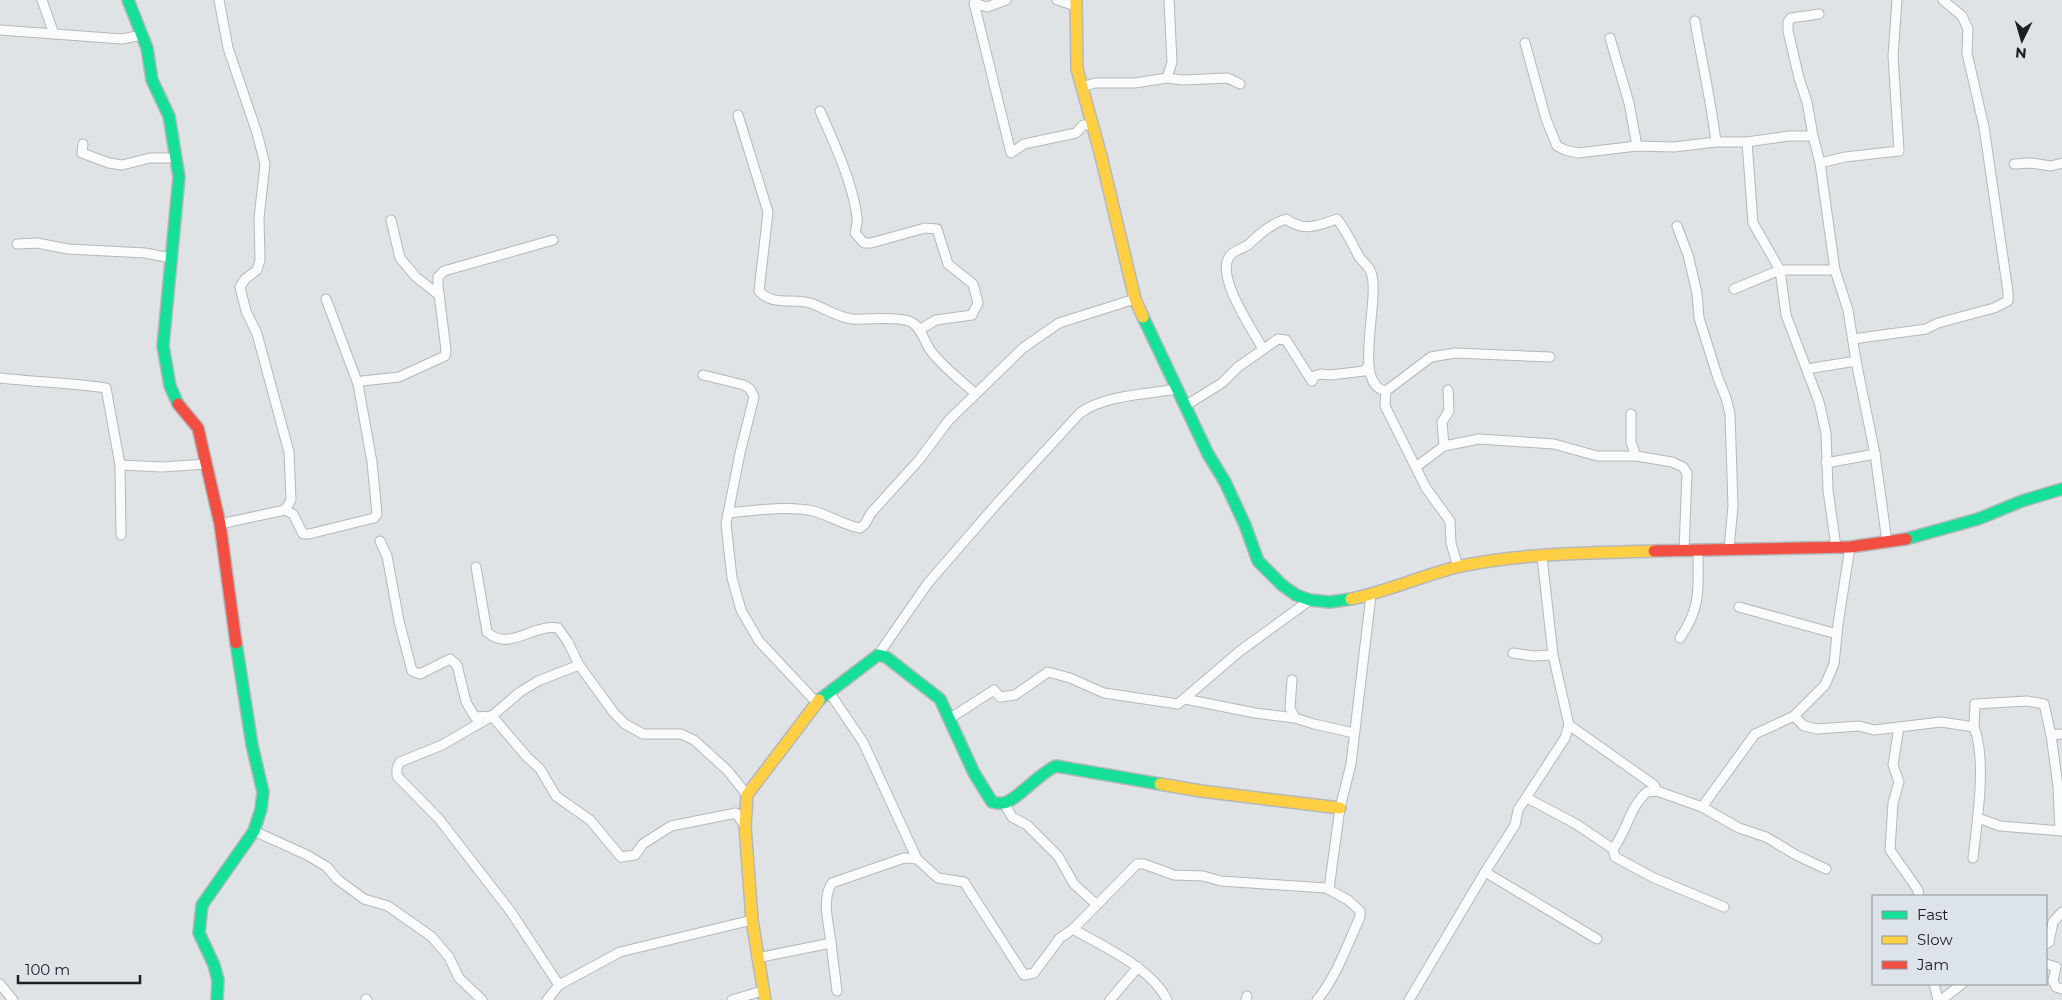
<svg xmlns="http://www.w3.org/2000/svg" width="2062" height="1000" font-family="Montserrat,sans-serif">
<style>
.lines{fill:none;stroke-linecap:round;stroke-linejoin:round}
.street-casing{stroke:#b5b8bb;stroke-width:11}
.fast-casing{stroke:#b5b8bb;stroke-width:14}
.slow-casing{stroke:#b5b8bb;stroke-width:14}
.jam-casing{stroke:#b5b8bb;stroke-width:14}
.street{stroke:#fafbfb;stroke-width:9}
.fast{stroke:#16e098;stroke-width:11}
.slow{stroke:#ffcf43;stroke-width:11}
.jam{stroke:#f24e42;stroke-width:11}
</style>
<rect width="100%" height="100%" fill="#dfe3e6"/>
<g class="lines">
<defs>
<g id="street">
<path d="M42 0 54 34"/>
<path d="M219 0 228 48 257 133 265 164 259 218 260 260 257 270 245 279 240 287 246 311 257 334 289 452 291 500 285 510"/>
<path d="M1006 0 987 7 974 3 1011 153 1024 144 1076 133 1083 125H1092"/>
<path d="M1057 0 1076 6"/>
<path d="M1819 14 1791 18 1788 22V31L1799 78 1807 102 1813 136 1820 163 1835 270 1848 310 1856 361 1875 454 1887 542"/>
<path d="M1695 21C1702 62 1711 101 1716 142"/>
<path d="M0 30 122 39 142 35"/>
<path d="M1610 38 1629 103 1637 146"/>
<path d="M1525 43 1546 119 1557 146 1565 150 1578 153 1637 146 1674 147 1716 142H1747L1789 136H1813"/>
<path d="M1167 78 1172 62 1169 0"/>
<path d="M1082 87 1095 83H1135L1167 78 1183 80 1228 78 1240 84"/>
<path d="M820 111C834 142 853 184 857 217 858 222 856 228 855 233L864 243H871L925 228 937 229 948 264 973 284 978 303 972 315 936 320 919 330"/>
<path d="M738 115 768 212 759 291C773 307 795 297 813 304 826 309 837 317 852 319 870 320 891 316 909 321 921 325 924 342 931 351 943 367 960 380 975 393"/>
<path d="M1747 142 1753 223 1780 270 1786 315 1819 402 1826 433 1828 490 1836 547"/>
<path d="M83 144 82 153 109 163 122 165 150 158H176"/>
<path d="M1820 163 1845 157 1899 151 1893 56 1897 0"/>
<path d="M2014 164 2031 163 2051 166 2062 163"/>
<path d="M391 220 400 258 416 277 439 295"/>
<path d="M1677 226 1688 255 1697 293 1699 318 1718 378 1726 398 1730 414 1733 506 1729 549"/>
<path d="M17 244 37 243 68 249 145 253 171 258"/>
<path d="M1734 289 1780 270H1835"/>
<path d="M326 299 358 384"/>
<path d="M1853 339 1926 329 1938 323 1994 308 2008 301V292L1984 127 1967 53 1968 29 1962 16 1943 0"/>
<path d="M1263 349C1252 329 1216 277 1229 257 1232 251 1242 249 1248 245 1260 234 1270 224 1286 219 1304 232 1318 226 1337 219 1347 232 1351 241 1358 255 1361 261 1367 264 1370 270 1383 294 1350 385 1386 391"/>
<path d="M1807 369 1856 361"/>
<path d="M703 375 744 385 750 389 754 397 740 453 726 524 732 578 741 610 759 641 816 702"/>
<path d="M0 378C35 382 71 383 106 388L120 465 121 535"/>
<path d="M1185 406 1222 383 1238 367 1278 339 1286 340 1312 381 1314 376 1321 374 1331 375 1364 371 1368 366"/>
<path d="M1631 414V442L1636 456"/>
<path d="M1444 446 1442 422 1449 411 1448 390"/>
<path d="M1826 463 1875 454"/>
<path d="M120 465 162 467 207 464"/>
<path d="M1416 467 1444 446 1479 439 1554 444 1597 456H1636L1672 462 1683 467 1687 473 1684 551"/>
<path d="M728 513C753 511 788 505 813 511 829 515 843 525 860 528L865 524 871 513 919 460 949 420 1023 348 1059 323 1135 299"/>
<path d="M220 524 285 510 293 514 303 534H309L374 518 377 514 372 462 358 384 362 381 399 377 445 356 446 350 438 286V277L444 271 553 240"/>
<path d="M380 541 387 556 399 621 412 671 420 674 450 659 457 665 466 702 475 717 492 716 527 757 540 769 556 796 590 820 621 857 635 855 643 844 671 826 736 813 745 826"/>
<path d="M1542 557 1553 655 1569 725 1565 738 1518 810 1515 825 1485 872 1597 939"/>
<path d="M476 567 487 632C509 652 532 624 558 628L568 642 579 665 614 713 625 724 643 734H681L694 740 728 771 747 795"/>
<path d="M1458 567 1451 543 1450 521 1426 488 1385 406 1386 391 1431 357 1455 353 1550 357"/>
<path d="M1739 607 1837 634"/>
<path d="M1680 638C1702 606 1698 587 1698 551"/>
<path d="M1513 653 1533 656 1553 655"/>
<path d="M878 655 928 583 1001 499 1080 413C1105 395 1147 394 1178 389"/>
<path d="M1292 680 1290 708 1295 718"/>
<path d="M829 692 863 742 917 859"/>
<path d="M1185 699 1255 713 1295 718 1314 724 1354 733"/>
<path d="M1794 716 1804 726 1817 729 1859 726 1874 730 1941 722 1974 727 1975 704 2027 701 2044 704 2051 735 2062 734"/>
<path d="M949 719 994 690 1000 697 1015 695 1048 672 1070 678 1104 693 1178 704 1240 651 1310 600"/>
<path d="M1569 725 1654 785 1657 791"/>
<path d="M1899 727 1893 765 1899 782 1893 803 1890 850 1918 890 1919 896"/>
<path d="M2051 735 2058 786 2060 831"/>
<path d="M1527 798 1576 824 1613 849 1615 857 1654 878 1724 907"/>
<path d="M1004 803 1012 817 1027 825 1058 856 1074 884 1097 905"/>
<path d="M1702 807 1739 828 1766 837 1796 855 1826 869"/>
<path d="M1978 818 2000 826 2062 831"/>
<path d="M254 831 307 855 327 867 337 879 364 899 388 906 432 937 449 957 459 978 482 1000"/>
<path d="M1613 849C1627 831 1630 806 1647 792L1657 791 1702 807 1755 734 1794 716 1825 685 1834 664 1838 624 1850 547"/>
<path d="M1973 858C1977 822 1987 760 1974 727"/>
<path d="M1329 889 1340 808 1351 764 1371 595"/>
<path d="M1073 929C1102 946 1152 968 1167 1000"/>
<path d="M831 943C829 924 821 900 832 883L904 858 917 859 938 878 964 882 1024 975 1034 973 1060 938 1073 929 1137 864H1144L1174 875 1203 876 1221 881 1326 888 1348 900 1360 911V917C1347 945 1337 976 1317 1000"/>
<path d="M2046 944 2049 942 2053 922 2062 912"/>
<path d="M757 958 831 943 837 991"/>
<path d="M2046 964 2056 967 2053 981 2056 987 2062 989"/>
<path d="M0 984 13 1000"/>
<path d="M1934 984 1938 1000"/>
<path d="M559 985 511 912 439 819 397 776V768L400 762 442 745 492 716 520 692 538 681 579 665"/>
<path d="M366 999 367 1000"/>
<path d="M547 1000 559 985 620 952 752 920"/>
<path d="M732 1000 762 991"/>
<path d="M1110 1000 1138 967"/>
<path d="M1246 1000 1247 996"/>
<path d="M1409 1000 1485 872"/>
<path d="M1941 1000 1962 984"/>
</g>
<g id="fast">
<path d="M128 0 147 48 152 80 169 116 179 177 163 346 170 386 178 404"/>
<path d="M1143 317 1208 454 1225 482 1245 525 1258 561 1282 585 1296 595 1310 600 1330 602 1351 599"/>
<path d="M1906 539 1978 519 2022 501 2062 489"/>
<path d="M819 700 878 655 886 657 940 699 974 773 992 802C996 803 1000 804 1004 803 1017 800 1038 774 1056 766L1160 784"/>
<path d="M217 1000 218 980 214 965 199 933 202 905 254 831 261 809 263 792 252 745 236 643"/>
</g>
<g id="slow">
<path d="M1076 0 1077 69 1101 156 1135 299 1143 317"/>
<path d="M1351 599C1389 591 1423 575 1461 566 1524 553 1590 553 1654 551"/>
<path d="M1160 784 1201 791 1340 808"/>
<path d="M765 1000 752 920 745 826 747 795 819 700"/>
</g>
<g id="jam">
<path d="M178 404 198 428 220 524 236 643"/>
<path d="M1654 551 1850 547 1906 539"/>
</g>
</defs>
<use href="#street" class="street-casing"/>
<use href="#fast" class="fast-casing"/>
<use href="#slow" class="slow-casing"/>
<use href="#jam" class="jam-casing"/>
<use href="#street" class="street"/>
<use href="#fast" class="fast"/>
<use href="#slow" class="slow"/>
<use href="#jam" class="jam"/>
</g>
<rect x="1872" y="895" width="175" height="90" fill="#dce3e9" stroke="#8f9499"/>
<rect x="1882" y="911" width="25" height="8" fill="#16e098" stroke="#8f9499"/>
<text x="1917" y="920" font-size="15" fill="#1c1e20">Fast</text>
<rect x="1882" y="936" width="25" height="8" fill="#ffcf43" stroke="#8f9499"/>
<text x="1917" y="945" font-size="15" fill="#1c1e20">Slow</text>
<rect x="1882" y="961" width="25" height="8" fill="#f24e42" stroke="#8f9499"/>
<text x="1917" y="970" font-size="15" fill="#1c1e20">Jam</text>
<g transform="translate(2022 40) rotate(185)" stroke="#dce3e9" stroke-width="4" paint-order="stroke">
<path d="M0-4L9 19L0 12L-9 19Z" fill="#1c1e20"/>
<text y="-8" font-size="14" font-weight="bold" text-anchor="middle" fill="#1c1e20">N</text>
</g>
<path d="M18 975v8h122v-8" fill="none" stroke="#1c1e20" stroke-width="2.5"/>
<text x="25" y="975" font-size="15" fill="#1c1e20" stroke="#dce3e9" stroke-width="4" paint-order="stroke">100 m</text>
</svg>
